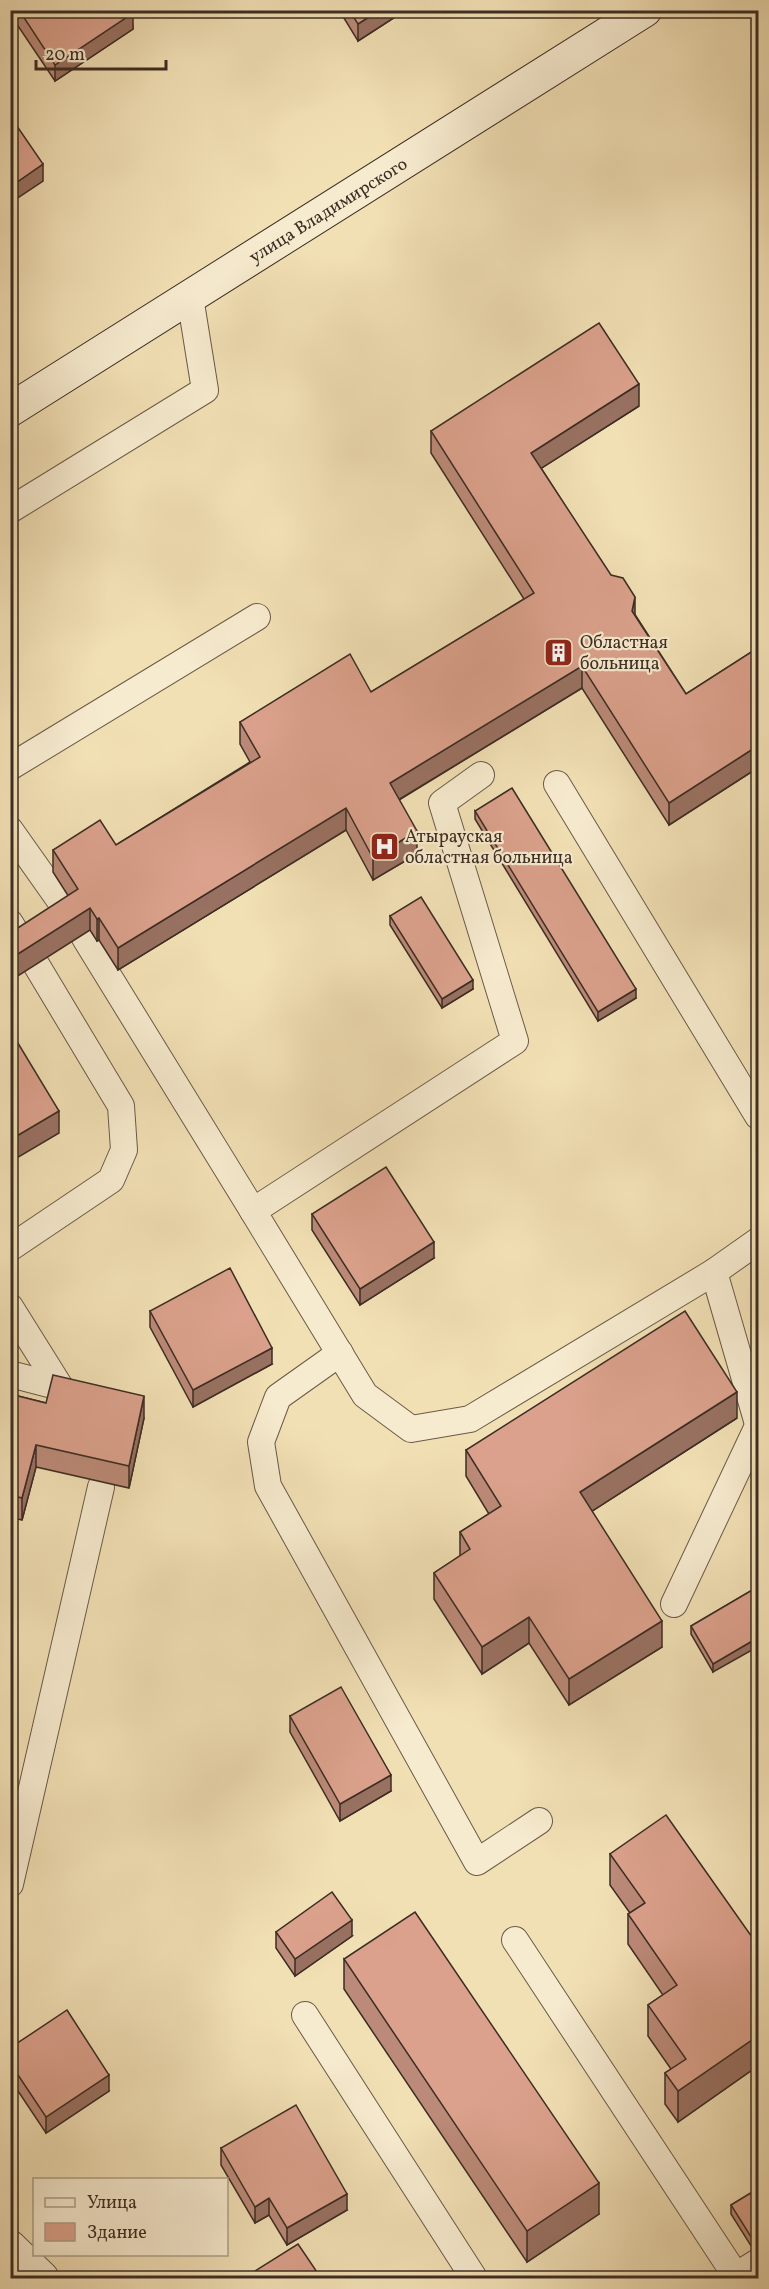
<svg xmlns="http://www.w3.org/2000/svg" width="769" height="2289" font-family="Vollkorn,serif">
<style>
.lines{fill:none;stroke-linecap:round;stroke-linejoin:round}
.lane-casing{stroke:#6a5a48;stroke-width:28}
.street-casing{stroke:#6a5a48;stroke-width:35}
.secondary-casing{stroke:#3c2d24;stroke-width:35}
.lane{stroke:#f7ebcf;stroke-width:26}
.street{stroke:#f7ebcf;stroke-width:33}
.secondary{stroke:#f7ebcf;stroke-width:33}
.wall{fill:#bc8a78;stroke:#3c2d24;stroke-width:1.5}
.shaded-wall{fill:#997162;stroke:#3c2d24;stroke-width:1.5}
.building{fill:#dba18c;stroke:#3c2d24;stroke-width:1.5}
.labels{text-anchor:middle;stroke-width:4.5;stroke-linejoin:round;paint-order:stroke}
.street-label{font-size:18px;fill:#3c2d24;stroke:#f7ebcf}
.poi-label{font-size:18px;fill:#3c2d24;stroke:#f7ebcf;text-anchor:start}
</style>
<rect width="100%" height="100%" fill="#f2e0b5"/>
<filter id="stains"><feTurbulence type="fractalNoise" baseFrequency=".00333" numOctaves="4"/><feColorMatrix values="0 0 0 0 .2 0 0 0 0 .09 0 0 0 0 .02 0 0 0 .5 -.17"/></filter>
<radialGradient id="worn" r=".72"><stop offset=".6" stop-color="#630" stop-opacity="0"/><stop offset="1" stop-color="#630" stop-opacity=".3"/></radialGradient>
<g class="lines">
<defs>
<g id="lane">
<path d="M10 510 205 390 190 297"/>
<path d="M10 767 257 617"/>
<path d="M481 775 442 803 515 1041 253 1211 365 1395 411 1429 470 1419 714 1272 758 1241"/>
<path d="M557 784 758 1116"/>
<path d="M10 830 68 912"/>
<path d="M10 923 23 944"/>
<path d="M85 938 253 1211"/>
<path d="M10 1248 111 1180 124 1150 121 1106 37 966"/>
<path d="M714 1272 758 1424"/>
<path d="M10 1307 60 1387"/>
<path d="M340 1353 278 1397 261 1442 268 1486 477 1862 539 1821"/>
<path d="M10 1374 60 1387"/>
<path d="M674 1604 758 1426"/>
<path d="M10 1884 101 1487"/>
<path d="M515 1940 736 2276"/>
<path d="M305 2015 474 2278"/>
<path d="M732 2278 758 2262"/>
</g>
<path id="street" d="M10 2247 42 2278"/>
<path id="secondary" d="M10 410 645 10"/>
</defs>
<use href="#lane" class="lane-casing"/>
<use href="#street" class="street-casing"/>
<use href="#secondary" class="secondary-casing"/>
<use href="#lane" class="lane"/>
<use href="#street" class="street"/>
<use href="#secondary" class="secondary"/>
</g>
<g class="wall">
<path d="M10 10H131L133 29 55 81 10 14Z"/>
<path d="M339 10H406L358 41Z"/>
<path d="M759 88V132L755 127V93Z"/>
<path d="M639 406 541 468 686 694 759 647V767L669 825 582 688 399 800 417 854 373 880 346 830 118 970 99 940 97 941 53 872V850L116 845 250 762 240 744V722L371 692 524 599 431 453V431Z"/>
<path d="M475 811 636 998 598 1021 475 819Z"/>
<path d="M390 916 473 989 442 1008 390 925Z"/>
<path d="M312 1214 434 1258 360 1305 312 1230Z"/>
<path d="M150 1311 272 1364 193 1407 150 1327Z"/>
<path d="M10 1394 46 1403 144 1418 129 1488 36 1467 22 1520 10 1517Z"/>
<path d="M737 1418 592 1511 662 1647 569 1705 529 1643 482 1674 434 1599V1573L460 1556V1532L489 1514 466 1476V1450Z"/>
<path d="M759 1586 713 1672 691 1634V1626Z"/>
<path d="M290 1716 391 1791 340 1821 290 1732Z"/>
<path d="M610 1854 759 1947V2065L678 2122 665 2104V2073L671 2069 648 2036V2005L663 1995 628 1944V1914L630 1913 610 1885Z"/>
<path d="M276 1932 352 1936 295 1976 276 1948Z"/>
<path d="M344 1959 599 2214 527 2262 344 1989Z"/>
<path d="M10 2048 109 2091 46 2133 10 2079Z"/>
<path d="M221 2148 347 2210 287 2245 269 2215 255 2223 221 2165Z"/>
<path d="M759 2188 753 2249 731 2214V2205Z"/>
</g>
<g class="shaded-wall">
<path d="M380 10H406L358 41V24Z"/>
<path d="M133 13V29L55 81V65Z"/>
<path d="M43 164V181L10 203V187Z"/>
<path d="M639 384V406L531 475V453Z"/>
<path d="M635 597V619L632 611Z"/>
<path d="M582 666V688L390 805V783Z"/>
<path d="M759 745V767L669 825V803Z"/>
<path d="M346 808V830L118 970V948Z"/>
<path d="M417 831V854L373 880V858Z"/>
<path d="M90 908V930L10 981V959Z"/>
<path d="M99 918V940L97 941V919Z"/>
<path d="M473 980V989L442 1008V999Z"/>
<path d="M636 989V998L598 1021V1012Z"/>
<path d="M59 1111V1133L10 1162V1140Z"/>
<path d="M434 1242V1258L360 1305V1289Z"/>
<path d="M272 1348V1364L193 1407V1390Z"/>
<path d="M737 1392V1418L580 1519V1492Z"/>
<path d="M144 1396V1418L129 1488V1466Z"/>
<path d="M36 1445V1467L22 1520V1498Z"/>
<path d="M529 1617V1643L482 1674V1647Z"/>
<path d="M662 1621V1647L569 1705V1679Z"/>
<path d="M759 1637V1646L713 1672V1664Z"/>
<path d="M391 1775V1791L340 1821V1804Z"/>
<path d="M352 1920V1936L295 1976V1959Z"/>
<path d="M759 2035V2065L678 2122V2091Z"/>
<path d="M109 2075V2091L46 2133V2117Z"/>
<path d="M599 2183V2214L527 2262V2231Z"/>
<path d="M347 2194V2210L287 2245V2228Z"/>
<path d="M269 2198V2215L255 2223V2207Z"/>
<path d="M759 2237V2245L753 2249V2240Z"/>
</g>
<g class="building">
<path d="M19 10H131L133 13 55 65Z"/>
<path d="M349 10H380L358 24Z"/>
<path d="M759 88V116L755 111V93Z"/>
<path d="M10 116 43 164 10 187Z"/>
<path d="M599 323 639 384 531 453 611 575 623 578 635 597 632 611 686 694 759 647V745L669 803 582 666 390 783 417 831 373 858 346 808 118 948 99 918 97 919 90 908 10 959V933L78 889 53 850 100 820 116 845 260 757 240 722 350 654 371 692 534 593 431 431Z"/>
<path d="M512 788 636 989 598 1012 475 811Z"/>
<path d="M421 897 473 980 442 999 390 916Z"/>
<path d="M10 1030 59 1111 10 1140Z"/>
<path d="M386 1167 434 1242 360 1289 312 1214Z"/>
<path d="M230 1268 272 1348 193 1390 150 1311Z"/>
<path d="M685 1311 737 1392 580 1492 662 1621 569 1679 529 1617 482 1647 434 1573 470 1549 460 1532 501 1506 466 1450Z"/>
<path d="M53 1375 144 1396 129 1466 36 1445 22 1498 10 1495V1394L46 1403Z"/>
<path d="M759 1586V1637L713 1664 691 1626Z"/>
<path d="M341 1687 391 1775 340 1804 290 1716Z"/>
<path d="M666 1815 759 1947V2035L678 2091 665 2073 686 2059 648 2005 677 1985 628 1914 645 1903 610 1854Z"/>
<path d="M332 1892 352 1920 295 1959 276 1932Z"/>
<path d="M415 1912 599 2183 527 2231 344 1959Z"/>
<path d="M67 2010 109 2075 46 2117 10 2063V2048Z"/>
<path d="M296 2105 347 2194 287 2228 269 2198 255 2207 221 2148Z"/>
<path d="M759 2188V2237L753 2240 731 2205Z"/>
<path d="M298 2244 321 2278H244Z"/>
</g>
<defs>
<symbol id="building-square" viewBox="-11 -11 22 22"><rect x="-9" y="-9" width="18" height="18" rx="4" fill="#8f2418" stroke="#f7ebcf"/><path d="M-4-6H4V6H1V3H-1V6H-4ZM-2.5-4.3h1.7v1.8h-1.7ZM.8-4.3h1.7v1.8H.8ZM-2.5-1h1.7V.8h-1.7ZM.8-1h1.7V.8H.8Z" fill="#fff"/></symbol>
<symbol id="hospital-square" viewBox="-11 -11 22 22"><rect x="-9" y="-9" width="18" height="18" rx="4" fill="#8f2418" stroke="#f7ebcf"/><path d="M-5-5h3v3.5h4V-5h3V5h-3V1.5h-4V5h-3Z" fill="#fff"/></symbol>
</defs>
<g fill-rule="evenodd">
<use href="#building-square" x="542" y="636" width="33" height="33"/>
<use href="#hospital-square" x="368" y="830" width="33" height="33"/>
</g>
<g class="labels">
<g class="street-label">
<text transform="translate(328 210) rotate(-32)" y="6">улица Владимирского</text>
</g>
<g class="poi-label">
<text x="580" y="648">Областная<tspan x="580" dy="21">больница</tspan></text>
<text x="405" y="842">Атырауская<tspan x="405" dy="21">областная больница</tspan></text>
</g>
</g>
<rect width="769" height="2289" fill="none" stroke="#f2e0b5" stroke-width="36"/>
<rect x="12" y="12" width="745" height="2265" fill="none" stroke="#3c2d24" stroke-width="3"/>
<rect x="18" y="18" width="733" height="2253" fill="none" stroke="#3c2d24" stroke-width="1.5"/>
<rect x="33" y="2178" width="195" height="78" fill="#f7ebcf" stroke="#ac9f8b" stroke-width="1.5"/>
<rect x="45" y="2198" width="30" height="9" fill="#f7ebcf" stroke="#ac9f8b" stroke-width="1.5"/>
<text x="87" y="2208" font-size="18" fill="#3c2d24">Улица</text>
<rect x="45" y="2223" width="30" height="18" fill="#dba18c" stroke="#ac9f8b" stroke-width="1.5"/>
<text x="87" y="2238" font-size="18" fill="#3c2d24">Здание</text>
<path d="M36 60v9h130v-9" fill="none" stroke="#3c2d24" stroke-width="3"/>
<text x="45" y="60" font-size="18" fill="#3c2d24" stroke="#f7ebcf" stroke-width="4.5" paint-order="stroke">20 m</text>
<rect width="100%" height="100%" filter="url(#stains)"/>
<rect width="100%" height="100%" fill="url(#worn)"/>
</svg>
